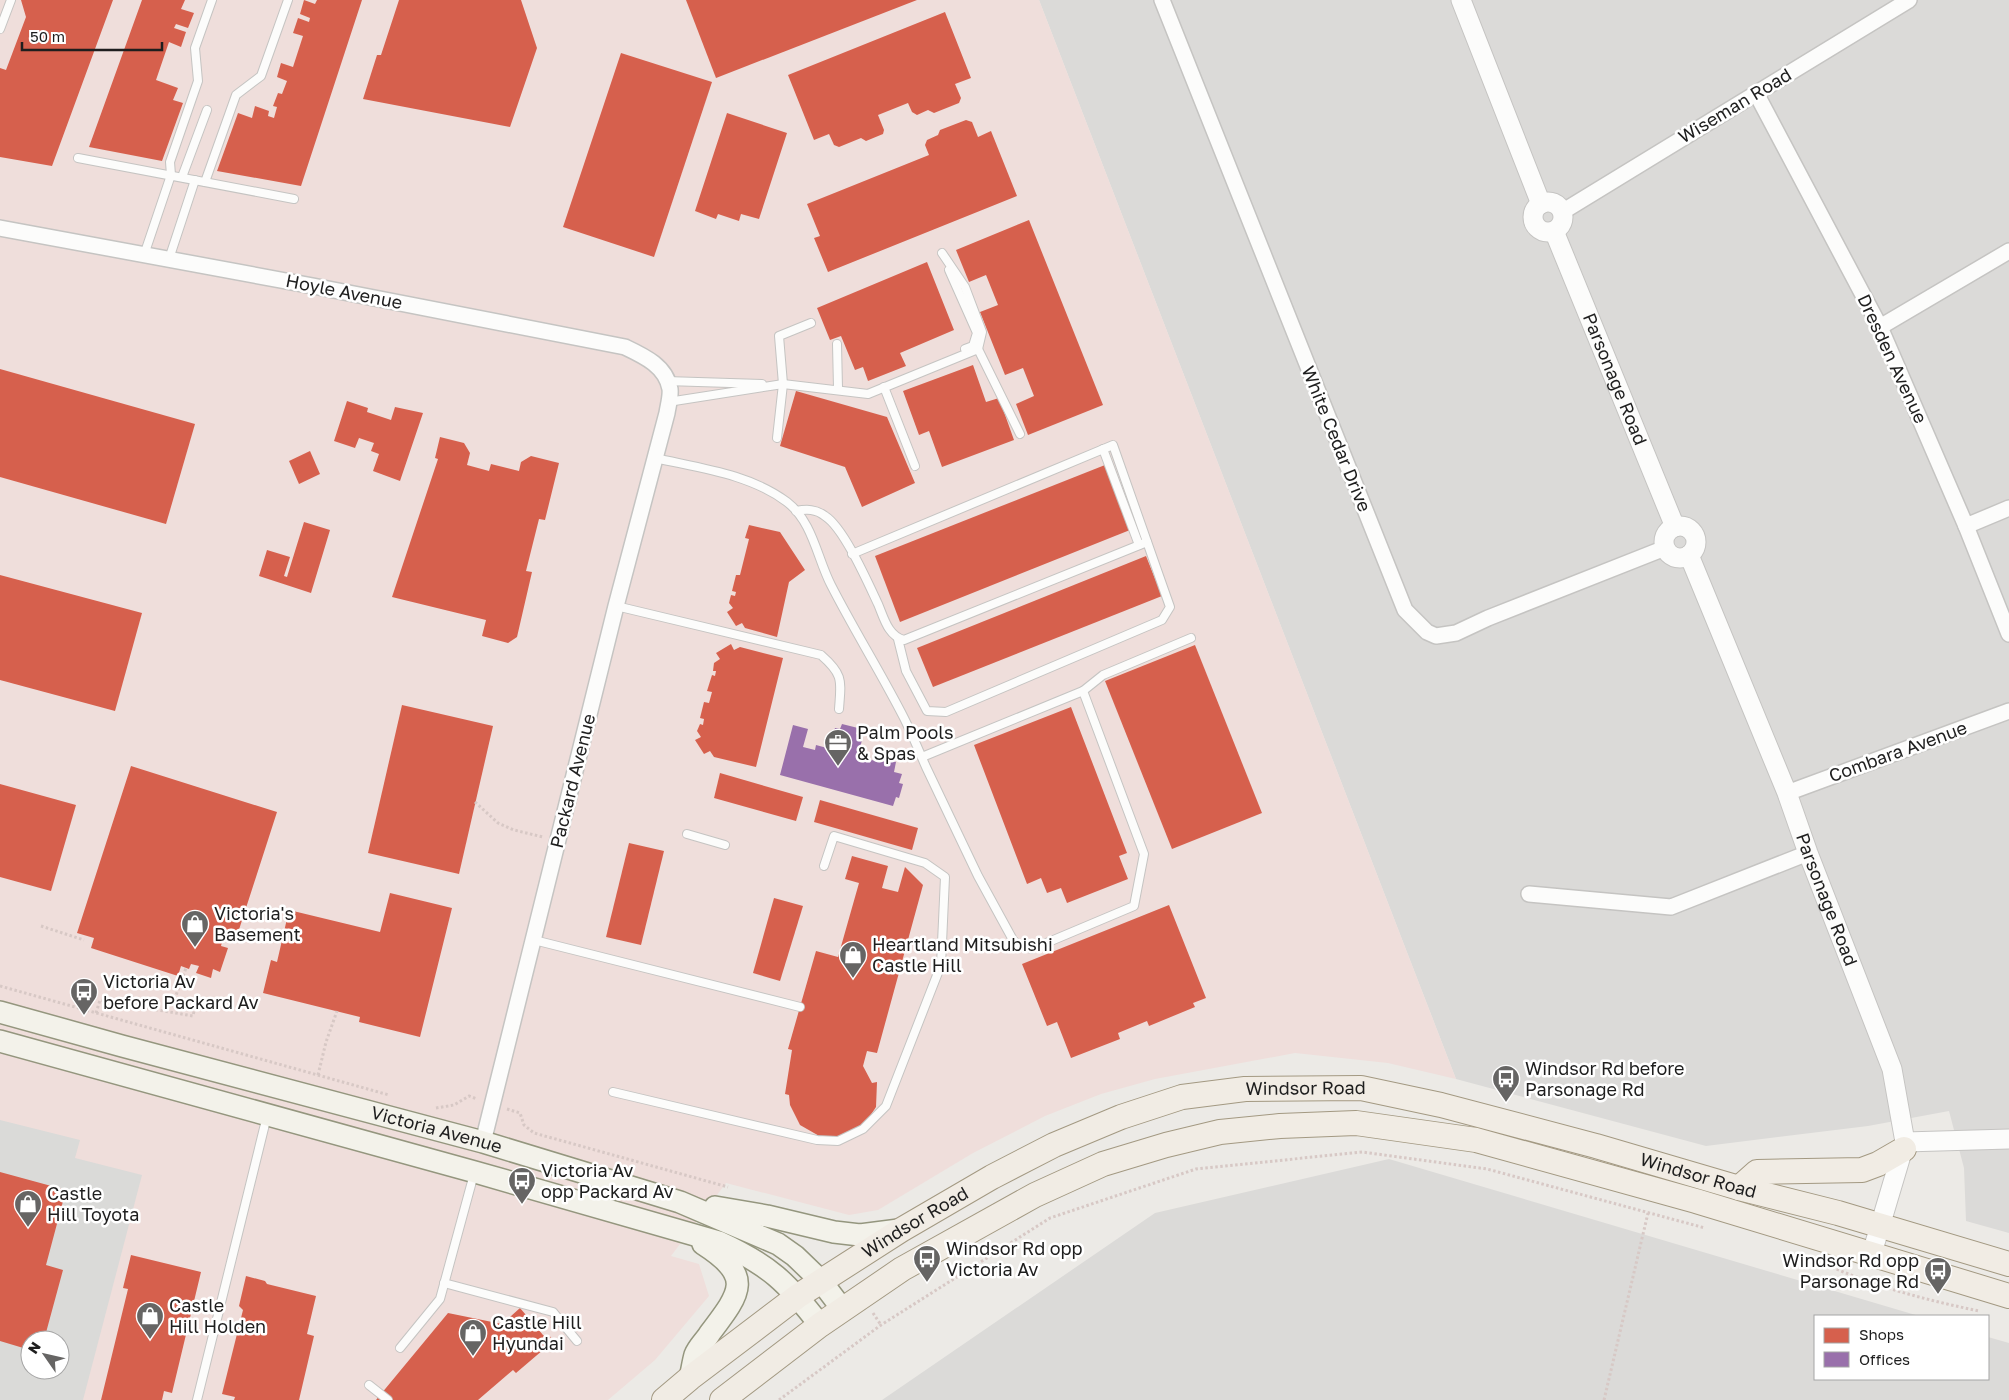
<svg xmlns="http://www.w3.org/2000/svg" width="2009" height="1400" font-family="'Golos Text',sans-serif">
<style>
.residential{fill:#dbdad8}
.commercial{fill:#efdedb;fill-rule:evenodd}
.religious{fill:#dadad8;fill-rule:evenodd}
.shops{fill:#d6604d}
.offices{fill:#9970ab}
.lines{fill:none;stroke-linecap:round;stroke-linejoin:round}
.service-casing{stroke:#c5c4c2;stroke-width:10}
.minor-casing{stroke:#c5c4c2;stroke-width:18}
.tertiary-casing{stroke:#c5c4c2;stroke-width:21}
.secondary-casing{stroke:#94967e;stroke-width:24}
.primary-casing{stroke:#a39982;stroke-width:26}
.path{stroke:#d7c8c5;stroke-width:3;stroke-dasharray:2.5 2.5;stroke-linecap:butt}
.service{stroke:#fcfcfb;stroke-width:8}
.minor{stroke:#fcfcfb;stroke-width:15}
.tertiary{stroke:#fcfcfb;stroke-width:19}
.secondary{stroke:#f3f2ea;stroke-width:21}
.primary{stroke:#f1ece4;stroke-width:24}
.labels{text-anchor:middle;stroke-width:5;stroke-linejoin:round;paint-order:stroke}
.street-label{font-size:18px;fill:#1e1e1e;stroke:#fff}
.poi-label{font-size:18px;fill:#1e1e1e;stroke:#fff;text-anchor:start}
</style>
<rect width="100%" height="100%" fill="#eceae6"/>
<g class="residential">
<path d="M1039 0H2009V1233L1966 1221 1964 1168 1949 1111 1868 1126 1706 1146 1456 1079Z"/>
<path d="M1389 1159 1919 1316H1815V1379H1988V1337L2009 1343V1400H882L1155 1213Z"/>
</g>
<path class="commercial" d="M0 0H1039L1456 1079 1388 1063 1295 1053 1155 1079 1101 1094 1045 1116 973 1153 878 1210 849 1215 726 1183 671 1256 699 1264 709 1296 655 1360 608 1400H0ZM30 1340H60V1370H30Z"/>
<path class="religious" d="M0 1120 80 1140 75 1158 142 1175 83 1400H0ZM30 1340H60V1370H30Z"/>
<g class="shops">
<path d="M21 0H113L52 166 0 157V68L6 70 26 17Z"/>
<path d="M142 0H185L181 9 194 13 188 28 176 24 174 28 186 32 181 47 169 42 156 80 178 88 173 100 183 103 162 161 89 147Z"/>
<path d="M304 0 315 4 317 0H362L301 186 217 171 238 113 252 118 255 106 269 111 268 116 274 118 277 107 273 106 278 93 282 94 287 81 277 77 281 63 293 67 303 36 293 33 298 18 309 22 310 18 300 14Z"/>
<path d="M399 0H521L537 48 510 127 363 99 377 55H381Z"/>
<path d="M686 0H917L716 78Z"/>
<path d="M945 12 971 78 955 84 961 98 959 103 934 113 928 110 917 115 912 112 908 103 878 115 884 130 883 134 866 141 861 138 839 147 834 145 829 134 814 140 788 75Z"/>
<path d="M621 53 712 82 654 257 563 227Z"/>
<path d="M727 113 787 133 759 219 741 214 739 221 718 214 716 219 695 211Z"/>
<path d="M966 120 972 122 978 137 991 131 1017 196 828 272 814 238 820 236 807 204 929 155 925 145 927 140 938 135 940 130Z"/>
<path d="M1029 220 1103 405 1028 435 1016 404 1034 396 1023 368 1005 375 980 312 998 305 986 275 969 282 956 250Z"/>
<path d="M927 262 954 330 900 353 906 366 868 381 863 367 855 370 841 336 830 340 817 308Z"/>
<path d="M973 365 986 402 999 398 1014 440 942 467 929 431 919 435 903 391Z"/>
<path d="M0 369 195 424 166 524 0 477Z"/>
<path d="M796 391 887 417 915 483 862 507 845 467 780 446Z"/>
<path d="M347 401 368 408 367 412 391 420 395 407 423 413 400 481 373 471 379 454 371 451 374 443 359 438 355 448 334 441Z"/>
<path d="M440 437 464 443 470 453 467 465 489 471 491 464 519 471 521 462 531 456 559 463 545 520 539 519 526 571 532 572 517 637 508 643 482 636 486 620 392 597 438 459 435 458Z"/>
<path d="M310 451 320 474 299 484 289 461Z"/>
<path d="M1105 465 1130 530 900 622 875 556Z"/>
<path d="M304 522 330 530 311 593 259 576 267 550 290 557 284 576 287 577Z"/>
<path d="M749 525 780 532 805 570 789 582 777 637 745 628 742 623 736 626 727 612 733 608 729 603 731 595 735 596 736 592 732 591 736 575H740L749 539 745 538Z"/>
<path d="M1146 556 1162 596 933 687 917 648Z"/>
<path d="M0 575 142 613 115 711 0 680Z"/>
<path d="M731 644 734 650 740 647 783 658 756 767 714 757 710 751 704 754 695 740 701 737 697 731 700 724 703 725 704 719 700 718 704 702 709 703 712 692 707 691 712 675 715 676 716 671H713L714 663 720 659 716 653Z"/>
<path d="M1195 645 1262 813 1172 849 1105 681Z"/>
<path d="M402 705 493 726 459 874 368 853Z"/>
<path d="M1071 707 1127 853 1119 856 1128 879 1067 903 1061 888 1047 893 1041 878 1027 884 974 745Z"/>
<path d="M131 766 277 812 235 942 223 938 221 946 228 948 220 972 213 969 211 978 196 973 199 966 191 964 189 969 181 966 178 976 91 948 94 938 77 933Z"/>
<path d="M720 773 803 797 796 821 714 798Z"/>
<path d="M0 784 76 805 51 891 0 877Z"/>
<path d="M820 800 918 828 912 850 814 822Z"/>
<path d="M629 843 664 851 641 945 606 937Z"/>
<path d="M852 856 888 866 882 888 898 892 905 867 923 885 877 1053 867 1051 863 1066 872 1083 877 1082 876 1107 864 1125 845 1137H821L800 1125 790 1105 789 1095 785 1094 792 1050 788 1049 816 951 838 957 859 883 845 879Z"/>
<path d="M390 893 452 908 420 1037 359 1022 360 1017 263 993 271 960 277 962 289 910 380 932Z"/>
<path d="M774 898 803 906 780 981 753 973Z"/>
<path d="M1169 905 1206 998 1193 1003 1195 1007 1149 1026 1147 1021 1118 1033 1120 1039 1071 1058 1057 1022 1047 1026 1022 964Z"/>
<path d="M0 1172 66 1190 46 1265 63 1270 44 1340H30V1350L0 1341Z"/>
<path d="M131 1255 201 1272 172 1393 164 1391 162 1400H101L128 1289 123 1288Z"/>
<path d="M246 1276 265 1281 267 1284 316 1296 307 1334 314 1336 299 1400H234L235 1397 222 1394 243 1310 239 1306Z"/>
<path d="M520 1308 543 1335 551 1337 548 1340 550 1344 516 1373 513 1370 478 1400H376L448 1313 502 1324Z"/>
</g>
<path class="offices" d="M842 724 858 728 856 734 861 735 860 739 862 740 858 756 879 762 880 758 896 762 894 772 902 774 899 783 903 784 899 798 896 797 893 806 780 775 793 725 808 729 803 747 815 750 816 745 827 748 832 730 834 731 835 728 840 729Z"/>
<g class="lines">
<defs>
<g id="service">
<path d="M0 29 11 0"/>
<path d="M78 158 294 199"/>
<path d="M182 177 207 110"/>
<path d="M205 182 236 95 261 76 288 0"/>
<path d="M144 255 171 175 170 162 198 81 195 48 212 0"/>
<path d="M169 259 195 180"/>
<path d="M949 270 977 333 973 346 965 349"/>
<path d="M837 344 838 388"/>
<path d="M978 349 1020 434"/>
<path d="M666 381 762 384"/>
<path d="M884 387 915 466"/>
<path d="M668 402 783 384 868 394 978 349 982 332 965 287 942 253"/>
<path d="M777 438 783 384 779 336 811 323"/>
<path d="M1103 449 1139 545"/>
<path d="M655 458C699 468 750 474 787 502 813 522 817 558 831 585 854 630 881 673 904 718 912 734 919 751 926 767L978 876 1013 940 1020 946 1032 949 1134 906 1144 854 1083 691 922 757"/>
<path d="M796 511C807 509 816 509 825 516 844 528 868 583 878 604 884 618 888 636 904 640L1147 542"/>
<path d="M852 554 1113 445 1170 607 1162 620 946 712 927 711 906 671 898 639"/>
<path d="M616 606 821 655C844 675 841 681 839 709"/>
<path d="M1083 691 1103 675 1191 638"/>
<path d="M687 834 725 845"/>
<path d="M534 940 800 1007"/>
<path d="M613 1092 817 1140 838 1141 863 1129 886 1106 941 965 945 877 925 863 834 836 824 866"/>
<path d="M444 1283 553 1312 577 1341"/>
<path d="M400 1348 440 1299 474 1174"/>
<path d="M369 1385 388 1400"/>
<path d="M197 1400 267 1116"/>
</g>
<g id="minor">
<path d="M1162 0 1405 610 1427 632 1436 636 1456 633 1488 618 1665 548"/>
<path d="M1756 93 1880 327 1966 526 2009 634"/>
<path d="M1562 212 1909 0"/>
<path d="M0 228 313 286 625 347C644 356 666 366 670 389 671 396 668 406 667 413L616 606 483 1142"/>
<path d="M1880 327 2009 251"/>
<path d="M1966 526 2009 508"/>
<path d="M1787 793 2009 711"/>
<path d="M1529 894 1671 907 1808 853"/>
</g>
<g id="tertiary">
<path d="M1461 0 1541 204"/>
<circle cx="1548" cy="217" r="15"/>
<path id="s1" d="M1554 231 1675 527"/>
<circle cx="1680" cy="542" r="16"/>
<path id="s2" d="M1689 555 1787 793 1808 853 1892 1069 1905 1142 1872 1253"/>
<path d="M1905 1142 2009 1139"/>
</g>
<g id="secondary">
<path id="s3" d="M0 1012 122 1046 483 1142 680 1202 778 1244 795 1256 821 1281 843 1310"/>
<path d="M0 1041 475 1172 719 1242C769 1265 787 1282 820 1325"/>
<path d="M715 1207 767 1216 834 1232 860 1235 899 1230"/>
<path d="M690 1378C692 1370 693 1362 695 1355 698 1347 706 1340 710 1333 742 1291 753 1276 703 1244"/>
</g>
<g id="primary">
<path d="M1739 1188 1757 1172 1862 1170 1878 1164 1904 1149"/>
<path id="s4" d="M664 1400 690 1378 798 1296 901 1230 992 1177 1054 1145 1121 1117 1182 1097 1245 1089 1361 1088 1441 1105 1596 1146 1739 1188 1838 1213 2009 1264"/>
<path d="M722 1400 820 1325 902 1269 1035 1195 1103 1164 1166 1145 1220 1132 1280 1126 1356 1123 1476 1140 1696 1201 2009 1296"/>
</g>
</defs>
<use href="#service" class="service-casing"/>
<use href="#minor" class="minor-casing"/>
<use href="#tertiary" class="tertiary-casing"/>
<use href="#secondary" class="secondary-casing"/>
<use href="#primary" class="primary-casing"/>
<g class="path">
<path d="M475 802 498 823 514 830 543 837"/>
<path d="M41 926 84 940"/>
<path d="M0 986 389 1095"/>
<path d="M96 1013 100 1000 193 1016 194 1011 169 1002 170 999 181 1002 175 998 186 968"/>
<path d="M318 1075 326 1042 337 1011"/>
<path d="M436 1108 454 1105 469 1096 477 1099"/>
<path d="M507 1109 520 1113 524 1125 534 1133 728 1187"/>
<path d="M1823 1263C1872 1286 1926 1300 1979 1311"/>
<path d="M873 1313 881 1325"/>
<path d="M779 1400 881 1325 1050 1218 1196 1169 1362 1152 1487 1169 1705 1228"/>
<path d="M1604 1400 1648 1213"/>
</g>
<use href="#service" class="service"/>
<use href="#minor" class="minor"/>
<use href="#tertiary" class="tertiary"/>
<use href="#secondary" class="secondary"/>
<use href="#primary" class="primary"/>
</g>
<defs>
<symbol id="office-pin" viewBox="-11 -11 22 30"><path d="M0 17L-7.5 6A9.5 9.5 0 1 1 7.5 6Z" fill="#666564" stroke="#fff"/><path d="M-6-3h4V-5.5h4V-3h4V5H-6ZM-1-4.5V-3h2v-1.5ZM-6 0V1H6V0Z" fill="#fff"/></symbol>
<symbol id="shop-pin" viewBox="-11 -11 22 30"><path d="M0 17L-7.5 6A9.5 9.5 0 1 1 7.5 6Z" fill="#666564" stroke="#fff"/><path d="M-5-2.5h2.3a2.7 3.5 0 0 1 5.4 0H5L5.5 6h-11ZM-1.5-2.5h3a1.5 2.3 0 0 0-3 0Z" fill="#fff"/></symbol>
<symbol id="bus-pin" viewBox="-11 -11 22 30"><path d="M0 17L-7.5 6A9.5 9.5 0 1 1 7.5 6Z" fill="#666564" stroke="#fff"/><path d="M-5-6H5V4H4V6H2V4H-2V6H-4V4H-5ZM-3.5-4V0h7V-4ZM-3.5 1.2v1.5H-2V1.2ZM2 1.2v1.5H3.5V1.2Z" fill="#fff"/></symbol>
</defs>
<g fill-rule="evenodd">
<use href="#office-pin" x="822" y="727" width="32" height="43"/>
<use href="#shop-pin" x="179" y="908" width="32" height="43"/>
<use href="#shop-pin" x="837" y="939" width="32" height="43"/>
<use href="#bus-pin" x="68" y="976" width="32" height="43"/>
<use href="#bus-pin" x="1490" y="1063" width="32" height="43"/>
<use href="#bus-pin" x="506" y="1165" width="32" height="43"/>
<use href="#shop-pin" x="12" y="1188" width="32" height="43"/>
<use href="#bus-pin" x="911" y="1243" width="32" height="43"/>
<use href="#bus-pin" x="1922" y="1255" width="32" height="43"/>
<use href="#shop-pin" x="134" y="1300" width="32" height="43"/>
<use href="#shop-pin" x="457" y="1317" width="32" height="43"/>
</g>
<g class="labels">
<g class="street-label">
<text transform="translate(1735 106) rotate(-31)" y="6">Wiseman Road</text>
<text transform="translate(344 292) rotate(11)" y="6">Hoyle Avenue</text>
<text transform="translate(1892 359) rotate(65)" y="6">Dresden Avenue</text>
<text dy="6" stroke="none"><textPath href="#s1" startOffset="160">Parsonage Road</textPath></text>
<text transform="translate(1336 439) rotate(68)" y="6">White Cedar Drive</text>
<text transform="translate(1898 752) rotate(-20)" y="6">Combara Avenue</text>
<text transform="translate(573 781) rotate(-76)" y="6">Packard Avenue</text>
<text dy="6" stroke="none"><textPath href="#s2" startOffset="371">Parsonage Road</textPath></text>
<text dy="6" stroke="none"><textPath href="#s4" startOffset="728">Windsor Road</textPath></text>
<text dy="6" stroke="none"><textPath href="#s3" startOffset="452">Victoria Avenue</textPath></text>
<text dy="6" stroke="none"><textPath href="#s4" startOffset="1132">Windsor Road</textPath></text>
<text dy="6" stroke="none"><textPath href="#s4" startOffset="308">Windsor Road</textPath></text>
</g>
<g class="poi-label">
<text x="857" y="739">Palm Pools<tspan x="857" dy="21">&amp; Spas</tspan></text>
<text x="214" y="920">Victoria's<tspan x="214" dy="21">Basement</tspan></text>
<text x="872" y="951">Heartland Mitsubishi<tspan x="872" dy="21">Castle Hill</tspan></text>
<text x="103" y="988">Victoria Av<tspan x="103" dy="21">before Packard Av</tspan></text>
<text x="1525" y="1075">Windsor Rd before<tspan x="1525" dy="21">Parsonage Rd</tspan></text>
<text x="541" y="1177">Victoria Av<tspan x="541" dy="21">opp Packard Av</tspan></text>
<text x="47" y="1200">Castle<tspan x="47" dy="21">Hill Toyota</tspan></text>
<text x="946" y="1255">Windsor Rd opp<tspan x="946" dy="21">Victoria Av</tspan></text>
<text x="1919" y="1267" text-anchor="end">Windsor Rd opp<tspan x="1919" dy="21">Parsonage Rd</tspan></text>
<text x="169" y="1312">Castle<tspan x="169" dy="21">Hill Holden</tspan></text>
<text x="492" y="1329">Castle Hill<tspan x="492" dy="21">Hyundai</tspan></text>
</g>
</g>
<rect x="1814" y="1315" width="175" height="65" fill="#ffffff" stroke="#a5a5a5"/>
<rect x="1824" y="1328" width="25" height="15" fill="#d6604d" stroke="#a5a5a5"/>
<text x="1859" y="1340" font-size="15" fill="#1e1e1e">Shops</text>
<rect x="1824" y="1352" width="25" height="15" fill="#9970ab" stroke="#a5a5a5"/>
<text x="1859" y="1365" font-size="15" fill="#1e1e1e">Offices</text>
<g transform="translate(45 1355) rotate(304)"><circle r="24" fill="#ffffff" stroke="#a5a5a5"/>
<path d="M0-4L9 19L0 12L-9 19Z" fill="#666564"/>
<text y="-8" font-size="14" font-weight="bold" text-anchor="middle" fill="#1e1e1e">N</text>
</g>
<path d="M22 42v8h140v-8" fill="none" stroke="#1e1e1e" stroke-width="2.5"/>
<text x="30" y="42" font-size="15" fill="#1e1e1e" stroke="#ffffff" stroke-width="4" paint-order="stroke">50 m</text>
</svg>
